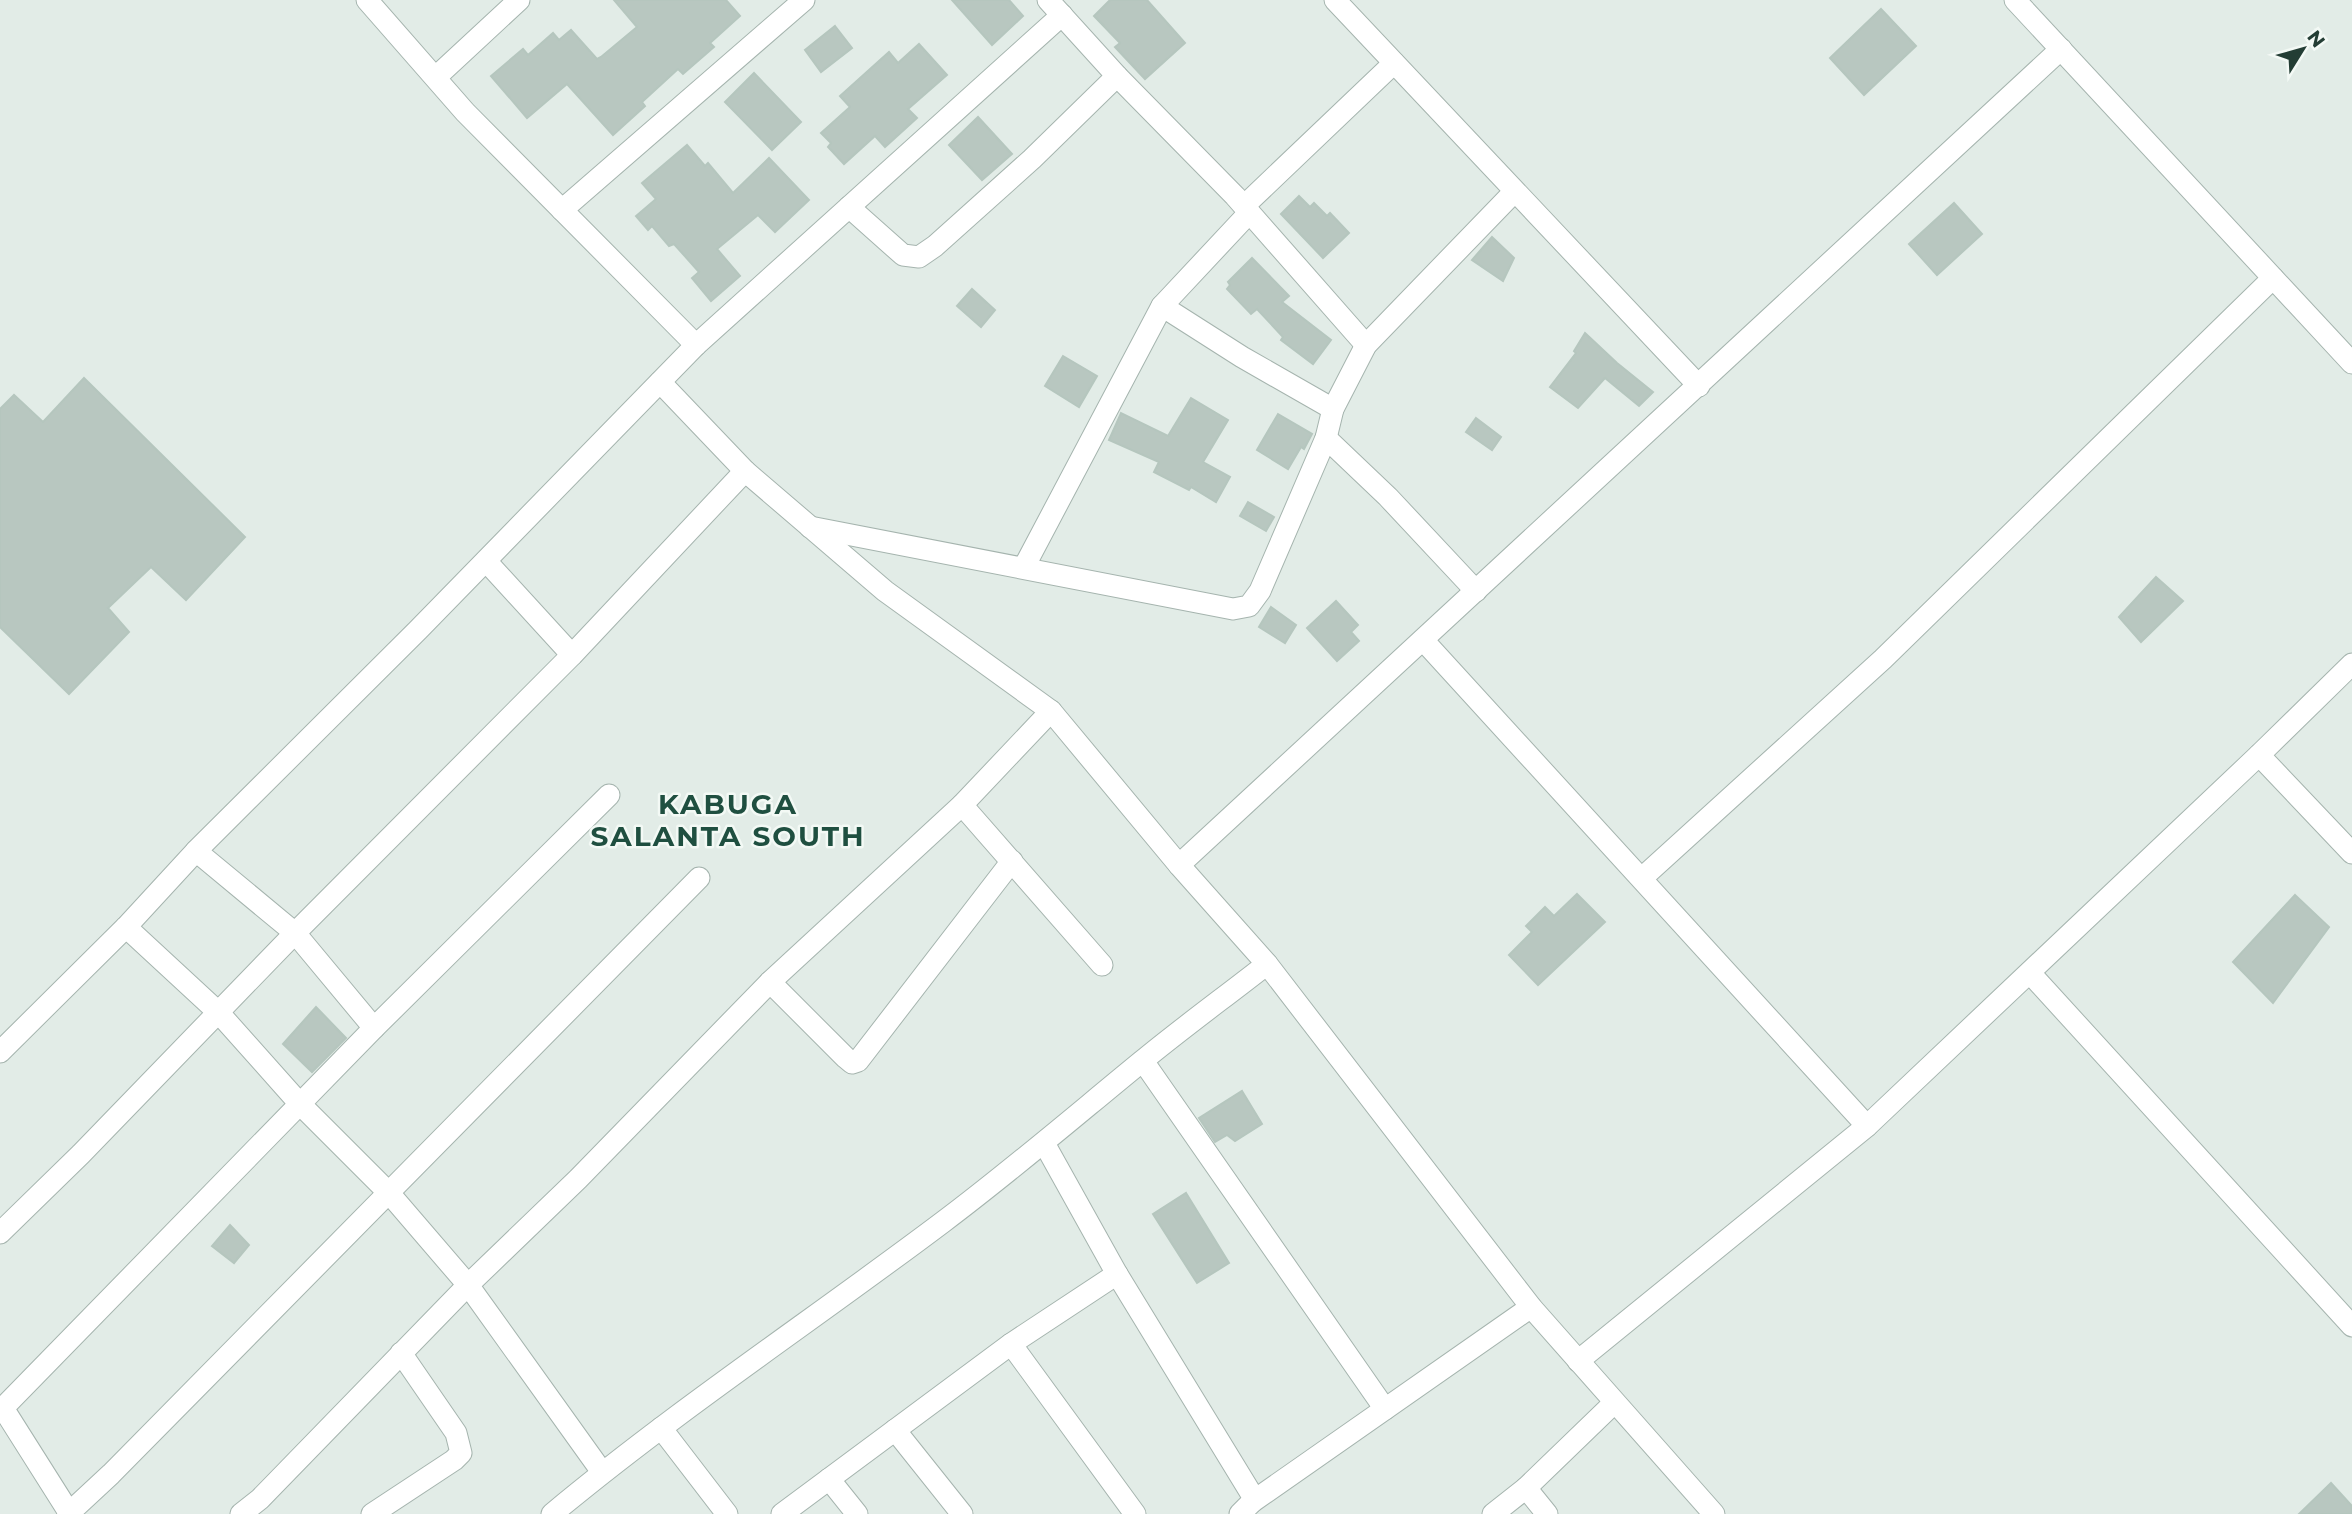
<svg xmlns="http://www.w3.org/2000/svg" width="2352" height="1514" font-family="Montserrat,sans-serif">
<style>
.building{fill:#b8c7c0;stroke:#b5c6be;stroke-width:2}
.lines{fill:none;stroke-linecap:round;stroke-linejoin:round}
.minor-casing{stroke:#a5b4ae;stroke-width:23}
.minor{stroke:#fff;stroke-width:21}
.labels{text-anchor:middle;stroke-width:5;stroke-linejoin:round;paint-order:stroke}
.district-label{font-size:28px;font-weight:bold;letter-spacing:2px;fill:#1f4f40;stroke:#f3f9f5}
</style>
<rect width="100%" height="100%" fill="#e2ece7"/>
<g class="building">
<path d="M614 0H726L740 16 710 43 714 47 683 74 678 69 642 102 645 106 613 135 567 84 527 118 491 76 523 49 528 55 553 33 559 40 571 30 597 59 601 57 637 27Z"/>
<path d="M952 0H1009L1023 16 992 45Z"/>
<path d="M1110 0H1147L1185 43 1145 79 1115 47 1120 43 1094 16Z"/>
<path d="M1881 9 1916 46 1864 95 1830 58Z"/>
<path d="M835 26 852 48 821 72 805 50Z"/>
<path d="M919 44 947 75 908 109 917 118 885 147 875 136 844 164 828 147 831 143 821 133 850 107 840 96 889 52 898 63Z"/>
<path d="M754 73 801 122 772 150 725 102Z"/>
<path d="M978 117 1012 154 982 180 949 145Z"/>
<path d="M687 145 705 166 708 163 733 193 769 158 809 200 775 232 758 215 717 249 740 276 711 301 692 278 699 272 674 244 669 246 652 226 648 230 636 216 656 199 642 183Z"/>
<path d="M1299 196 1310 207 1314 203 1327 216 1330 213 1349 233 1323 258 1281 214Z"/>
<path d="M1954 203 1982 234 1937 275 1909 244Z"/>
<path d="M1492 237 1514 258 1503 281 1472 260Z"/>
<path d="M1252 258 1289 296 1282 302 1331 340 1313 364 1281 340 1283 337 1257 309 1251 314 1227 289 1230 285 1228 282Z"/>
<path d="M972 289 995 310 981 327 957 306Z"/>
<path d="M1585 333 1617 363 1653 392 1639 406 1605 378 1578 408 1550 387 1576 353 1574 351Z"/>
<path d="M1063 356 1097 376 1079 407 1045 386Z"/>
<path d="M84 378 245 537 186 600 151 567 108 608 129 632 69 694 0 627V409L14 395 43 422Z"/>
<path d="M1191 398 1228 420 1203 462 1230 477 1216 502 1191 487 1189 490 1154 472 1159 462 1109 440 1121 413 1168 436Z"/>
<path d="M1278 414 1312 434 1304 449 1301 447 1288 469 1257 450Z"/>
<path d="M1476 418 1501 437 1492 450 1466 432Z"/>
<path d="M1248 502 1274 517 1266 531 1240 516Z"/>
<path d="M2156 577 2183 601 2141 642 2119 617Z"/>
<path d="M1336 601 1358 625 1351 632 1359 641 1337 661 1307 628Z"/>
<path d="M1271 607 1296 625 1285 643 1259 627Z"/>
<path d="M1577 894 1605 922 1538 985 1509 955 1532 932 1526 926 1545 907 1554 916Z"/>
<path d="M2295 895 2329 927 2273 1003 2233 962Z"/>
<path d="M316 1007 346 1038 312 1072 283 1044Z"/>
<path d="M1242 1091 1262 1124 1235 1141 1227 1135 1215 1142 1199 1118Z"/>
<path d="M1186 1193 1229 1263 1197 1283 1153 1214Z"/>
<path d="M230 1225 249 1245 234 1263 212 1246Z"/>
<path d="M2331 1483 2352 1506V1514H2299Z"/>
</g>
<g class="lines">
<defs>
<g id="minor">
<path d="M367 0 465 112 696 345"/>
<path d="M1048 0 1117 76 1235 196 1366 345"/>
<path d="M1335 0 1699 386"/>
<path d="M2015 0 2352 363"/>
<path d="M436 77 519 0"/>
<path d="M1244 206 1394 63"/>
<path d="M849 207 903 255 919 257 935 246 1032 159 1117 76"/>
<path d="M562 210 804 0"/>
<path d="M1162 306 1242 357 1333 409"/>
<path d="M660 382 745 471 885 591 1051 711 1179 865 1267 964 1531 1307 1714 1514"/>
<path d="M1326 438 1388 497 1476 591"/>
<path d="M810 527 1233 609 1249 606 1260 591 1326 438 1333 409 1366 345 1514 192"/>
<path d="M486 561 572 655"/>
<path d="M1024 567 1162 306 1249 213"/>
<path d="M1423 640 1867 1126"/>
<path d="M2259 755 2352 853"/>
<path d="M962 805 1102 965"/>
<path d="M196 851 295 933 374 1028"/>
<path d="M1179 865 2061 49"/>
<path d="M1642 878 1883 659 2273 278"/>
<path d="M126 927 219 1013 300 1104 389 1193 468 1285 602 1472"/>
<path d="M2030 973 2352 1326"/>
<path d="M770 982 846 1058 852 1063 858 1061 1012 861"/>
<path d="M0 1052 126 927 196 851 418 630 696 345 1062 15"/>
<path d="M1143 1061 1385 1409"/>
<path d="M1044 1143 1117 1274 1252 1495V1502"/>
<path d="M0 1233 81 1154 295 933 572 655 745 471"/>
<path d="M1011 1344 1135 1514"/>
<path d="M1578 1361 1867 1126 2259 755 2352 664"/>
<path d="M3 1408 374 1028 609 795"/>
<path d="M0 1409 3 1408 70 1514"/>
<path d="M661 1428 727 1514"/>
<path d="M895 1430 962 1514"/>
<path d="M829 1479 857 1514"/>
<path d="M1526 1488 1547 1514"/>
<path d="M68 1514 111 1474 699 878"/>
<path d="M241 1514 260 1499 468 1285 578 1179 770 982 962 805 1051 711"/>
<path d="M372 1514 454 1460 461 1453 456 1433 401 1353"/>
<path d="M552 1514C677 1410 813 1320 943 1222 1011 1171 1075 1116 1141 1062 1182 1028 1225 997 1267 964"/>
<path d="M782 1514 1011 1344 1117 1274"/>
<path d="M1240 1514 1252 1502 1531 1307"/>
<path d="M1493 1514 1526 1488 1614 1403"/>
</g>
</defs>
<use href="#minor" class="minor-casing"/>
<use href="#minor" class="minor"/>
</g>
<g class="labels">
<g class="district-label">
<text x="728" y="814">KABUGA<tspan x="728" dy="32">SALANTA SOUTH</tspan></text>
</g>
</g>
<g transform="translate(2303 49) rotate(53)" stroke="#f3f9f5" stroke-width="5" paint-order="stroke">
<path d="M0-5L12 26L0 18L-12 26Z" fill="#233d34"/>
<text y="-10" font-size="19" font-weight="bold" text-anchor="middle" fill="#233d34">N</text>
</g>
</svg>
